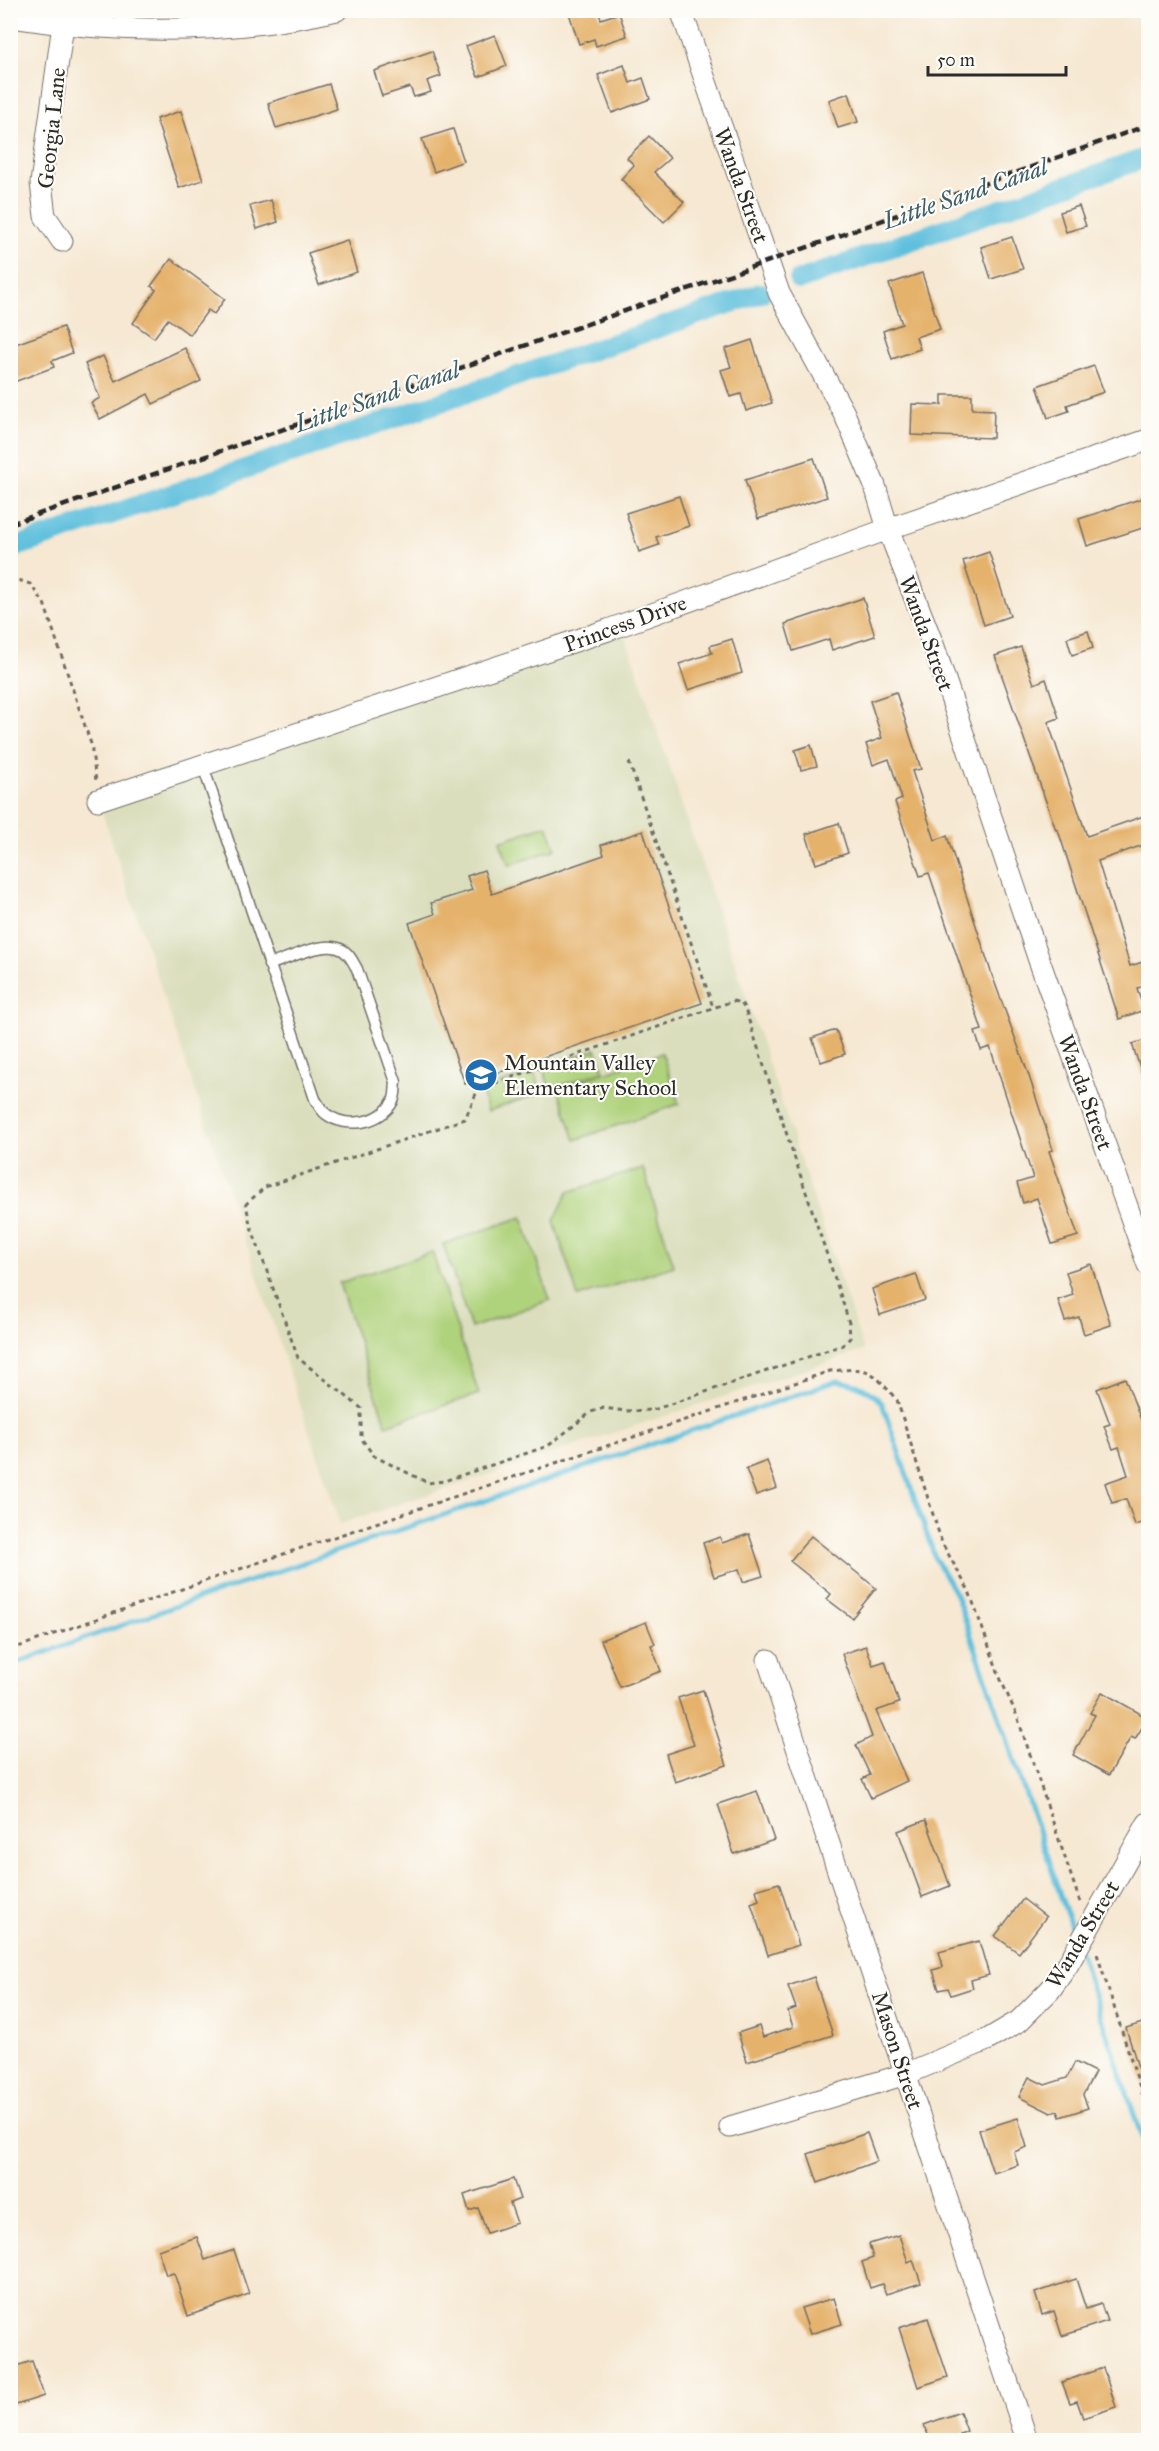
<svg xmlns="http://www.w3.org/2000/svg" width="1159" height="2451" font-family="'IM FELL Great Primer',serif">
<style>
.built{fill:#dbdebd}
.green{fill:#afd27b;stroke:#6d7e53;stroke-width:1.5}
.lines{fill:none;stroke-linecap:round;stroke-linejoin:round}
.stream{stroke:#5fc0dd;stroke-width:5}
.canal{stroke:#5fc0dd;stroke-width:20}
.building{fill:#e5b26c}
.service-casing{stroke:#726d65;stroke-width:13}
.minor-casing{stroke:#726d65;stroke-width:23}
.path{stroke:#726d65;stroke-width:3;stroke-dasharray:4.5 4.5;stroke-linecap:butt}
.service{stroke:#fff;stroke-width:10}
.minor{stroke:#fff;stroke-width:21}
.rail{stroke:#2b2b2b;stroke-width:4.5;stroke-dasharray:9 4.5;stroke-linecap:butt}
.labels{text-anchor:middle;stroke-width:4.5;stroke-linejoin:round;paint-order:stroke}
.street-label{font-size:22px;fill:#2b2b2b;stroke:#fdfcf7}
.poi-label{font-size:22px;fill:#2b2b2b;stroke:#fdfcf7;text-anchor:start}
.water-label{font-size:24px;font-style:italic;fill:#3d5f69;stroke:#fdfcf7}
</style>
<rect width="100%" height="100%" fill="#fdfcf7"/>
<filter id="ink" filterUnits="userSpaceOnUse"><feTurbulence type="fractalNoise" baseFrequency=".0167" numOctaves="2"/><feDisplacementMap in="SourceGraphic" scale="12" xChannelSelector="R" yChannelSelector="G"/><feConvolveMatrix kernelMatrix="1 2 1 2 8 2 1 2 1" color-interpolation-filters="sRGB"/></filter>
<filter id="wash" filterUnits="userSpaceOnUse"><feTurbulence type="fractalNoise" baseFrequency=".008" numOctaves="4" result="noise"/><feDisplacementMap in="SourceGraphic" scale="24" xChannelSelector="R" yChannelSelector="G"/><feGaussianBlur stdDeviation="1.35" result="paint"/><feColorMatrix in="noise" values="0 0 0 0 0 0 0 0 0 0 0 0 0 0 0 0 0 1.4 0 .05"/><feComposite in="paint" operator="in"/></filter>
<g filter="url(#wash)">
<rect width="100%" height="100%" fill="#f6e8d2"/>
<path class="built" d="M622 625 864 1350 340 1524 98 800Z"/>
<g class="green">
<path d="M547 825 556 849 509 865 500 841Z"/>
<path d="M596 1049 604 1071 550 1089 543 1068Z"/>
<path d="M662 1053 679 1104 575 1140 558 1089Z"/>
<path d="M534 1072 541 1093 488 1111 481 1090Z"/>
<path d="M643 1168 674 1266 578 1297 554 1221 568 1192Z"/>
<path d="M522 1217 550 1300 471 1328 443 1244Z"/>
<path d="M432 1252 479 1394 386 1425 339 1283Z"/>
</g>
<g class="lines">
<g class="stream">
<path d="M10 1665 182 1604 837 1381C857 1383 868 1389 882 1403L935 1558 956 1595 973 1641 1075 1938"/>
<path d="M1080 1953 1148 2156"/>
</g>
<g class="canal">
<path d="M799 280 1148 157"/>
<path d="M10 549 761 293"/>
</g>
</g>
<g id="blocks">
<g class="building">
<path d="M568 10H598L601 19 619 13 627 36 596 46 594 39 579 44Z"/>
<path d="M495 35 507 66 478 77 466 46Z"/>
<path d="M432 51 441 76 427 81 431 92 414 97 410 87 382 96 374 71Z"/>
<path d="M624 65 630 83 643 78 650 99 612 113 598 75Z"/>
<path d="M329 84 337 109 276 128 268 103Z"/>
<path d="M849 93 858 122 838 128 829 100Z"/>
<path d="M181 111 203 180 179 188 156 119Z"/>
<path d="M453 129 464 161 434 172 422 139Z"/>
<path d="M649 136 670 158 654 172 684 202 664 222 621 179 634 165 627 158Z"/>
<path d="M271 200 278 222 257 229 250 206Z"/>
<path d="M1079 206 1086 226 1066 232 1060 212Z"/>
<path d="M1012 237 1023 269 991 279 981 247Z"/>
<path d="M347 240 357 272 319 285 308 253Z"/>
<path d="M171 259 225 299 214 314 208 310 190 335 168 319 154 338 133 323 156 290 151 286Z"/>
<path d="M922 273 940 329 916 337 920 349 892 359 883 331 902 324 889 284Z"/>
<path d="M63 327 72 353 52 361 54 367 14 382 10 372V346Z"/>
<path d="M752 340 772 403 746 411 741 394 730 397 721 370 731 367 725 349Z"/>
<path d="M185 348 201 381 153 404 148 394 100 419 91 403 100 398 85 364 103 356 115 381Z"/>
<path d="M1094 366 1104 392 1067 405 1069 411 1048 418 1037 386Z"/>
<path d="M942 395H972V409L994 410 993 438 911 435 912 404 942 405Z"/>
<path d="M814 458 827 497 758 519 745 480Z"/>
<path d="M679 496 689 526 656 537 659 545 639 552 626 513Z"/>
<path d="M1149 496V526L1087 546 1079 519Z"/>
<path d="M989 552 1010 616 984 625 963 561Z"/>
<path d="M863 598 875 636 832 650 829 639 793 651 785 624Z"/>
<path d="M1088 631 1093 648 1072 655 1067 638Z"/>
<path d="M732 639 742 673 688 690 679 664 712 653 710 646Z"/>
<path d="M1021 647 1034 684 1046 679 1059 718 1048 722 1087 836 1149 814V843L1098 861 1130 966 1149 960V985L1137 988 1144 1010 1119 1019 1058 830H1056L995 656Z"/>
<path d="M896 692 921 769 912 771 935 840 947 836 992 975 1028 1073 1053 1150 1049 1151 1078 1236 1052 1244 1037 1198 1023 1203 1017 1183 1033 1178 990 1047 981 1050 975 1032 982 1030 929 873 920 876 895 802 902 799 889 759 873 765 866 744 882 738 870 701Z"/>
<path d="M811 745 817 766 801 770 795 750Z"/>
<path d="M839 823 848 853 816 864 806 834Z"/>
<path d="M643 831 702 1003 465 1084 409 923 435 914 431 903 472 890 467 876 484 870 492 894 604 855 601 845Z"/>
<path d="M836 1030 845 1054 821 1062 812 1038Z"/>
<path d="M1149 1039V1084L1146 1085 1132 1044Z"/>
<path d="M1091 1264 1111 1325 1084 1334 1079 1317 1065 1321 1058 1300 1073 1295 1066 1272Z"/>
<path d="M916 1274 925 1300 880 1315 872 1289Z"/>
<path d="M1125 1378 1149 1441V1521L1135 1525 1126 1499 1112 1503 1105 1483 1128 1475 1119 1447 1113 1449 1104 1426 1110 1424 1097 1389Z"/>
<path d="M767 1461 777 1488 756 1495 746 1469Z"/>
<path d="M749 1534 763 1576 743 1582 739 1569 714 1577 703 1543 720 1537 722 1543Z"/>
<path d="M811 1536 876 1588 852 1618 827 1599 831 1594 790 1561Z"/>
<path d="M646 1622 655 1644 651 1645 661 1671 620 1687 601 1640Z"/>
<path d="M866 1646 873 1665 885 1661 899 1703 876 1711 907 1781 871 1798 862 1779 870 1775 856 1745 872 1737 842 1654Z"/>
<path d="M703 1690 727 1765 675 1782 666 1754 694 1745 678 1698Z"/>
<path d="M1102 1692 1148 1718 1135 1739 1131 1737 1109 1775 1073 1755 1095 1715 1090 1713Z"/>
<path d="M757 1791 774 1840 734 1854 718 1804Z"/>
<path d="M926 1820 950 1886 922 1897 898 1831Z"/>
<path d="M779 1883 799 1945 768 1955 751 1903 759 1900 756 1890Z"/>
<path d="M1023 1899 1046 1917 1019 1953 995 1936Z"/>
<path d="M979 1941 989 1975 971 1980 973 1988 951 1995 948 1988 939 1990 933 1970 943 1967 939 1952Z"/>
<path d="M814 1977 833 2035 747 2062 738 2033 759 2026 763 2037 793 2027 788 2011 796 2008 788 1986Z"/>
<path d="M1149 2021V2090H1145L1126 2028Z"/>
<path d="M1075 2062 1095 2072 1083 2095 1088 2108 1060 2117 1058 2111 1051 2113 1019 2097 1029 2077 1045 2085 1067 2078Z"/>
<path d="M1018 2118 1027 2147 1014 2152 1018 2165 993 2173 979 2130Z"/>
<path d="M867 2133 877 2161 818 2183 808 2154Z"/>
<path d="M513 2179 520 2199 510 2203 517 2223 487 2233 478 2208 469 2211 464 2195Z"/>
<path d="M899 2235 908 2262 913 2260 921 2283 886 2294 882 2284 870 2288 862 2262 873 2258 869 2244Z"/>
<path d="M197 2237 205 2260 234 2250 249 2294 188 2316 174 2273 166 2275 158 2250Z"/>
<path d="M1076 2279 1086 2309 1101 2304 1107 2321 1062 2336 1054 2311 1042 2315 1035 2293Z"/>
<path d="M834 2298 842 2324 810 2334 801 2308Z"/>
<path d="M928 2318 948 2377 918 2387 899 2328Z"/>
<path d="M32 2361 44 2396 10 2407V2368Z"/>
<path d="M1103 2368 1116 2407 1083 2418 1077 2401 1070 2403 1062 2382Z"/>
<path d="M960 2412 967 2431 960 2434 962 2440H930L924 2425Z"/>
</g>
</g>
</g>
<g filter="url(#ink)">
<use href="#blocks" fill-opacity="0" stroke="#726d65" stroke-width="1.5"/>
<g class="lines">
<defs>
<path id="service" d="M203 766 315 1099C318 1104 321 1110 326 1114 346 1129 381 1124 393 1101 396 1096 395 1088 396 1082L357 969C352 960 348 951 338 948 321 942 286 959 269 965"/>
<g id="minor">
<path d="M681 10 779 293 844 413 875 486 888 529 934 647 1039 960 1148 1265"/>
<path d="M10 17C119 34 229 35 337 10"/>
<path d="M62 241 45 216 41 183 65 10"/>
<path d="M98 800 608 630 888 529 1148 440"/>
<path d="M768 1660 1027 2440"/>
<path d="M730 2127 906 2074 987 2040 1019 2021 1050 1990 1067 1966 1148 1823"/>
</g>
</defs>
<use href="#service" class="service-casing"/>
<use href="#minor" class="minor-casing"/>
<g class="path">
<path d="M10 577 30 584 44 603 91 744 96 781"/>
<path d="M629 762 713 1007"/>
<path d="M733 1001 741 1003 745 1009 844 1306 849 1323 850 1338 843 1345 653 1410 625 1411 604 1408 591 1412 548 1446 444 1481 428 1483 374 1456 361 1438V1408L298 1358 250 1224 246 1204 265 1187 465 1119 478 1089Z"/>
<path d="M10 1650C282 1551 557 1464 830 1371 873 1367 869 1369 897 1400L942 1543 969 1591 1001 1680 1017 1716 1080 1902"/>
<path d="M1097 1954 1148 2112"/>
</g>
<use href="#service" class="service"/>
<use href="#minor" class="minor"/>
<path class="rail" d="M10 524 769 261 1148 125"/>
</g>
</g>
<defs>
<symbol id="school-disc" viewBox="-11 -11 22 22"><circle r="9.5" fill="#1f6fb2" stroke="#fdfcf7"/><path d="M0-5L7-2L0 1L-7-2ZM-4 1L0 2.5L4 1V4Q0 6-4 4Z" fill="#fff"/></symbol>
</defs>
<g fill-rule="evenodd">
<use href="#school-disc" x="462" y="1056" width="38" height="38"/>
</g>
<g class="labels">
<g class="street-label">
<text transform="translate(51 128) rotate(-84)" y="8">Georgia Lane</text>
<text transform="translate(742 185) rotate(70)" y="8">Wanda Street</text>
<text transform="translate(625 623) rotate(-20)" y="8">Princess Drive</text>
<text transform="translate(927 633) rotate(70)" y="8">Wanda Street</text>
<text transform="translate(1086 1092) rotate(70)" y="8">Wanda Street</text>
<text transform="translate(1082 1934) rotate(-59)" y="8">Wanda Street</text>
<text transform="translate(898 2050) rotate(72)" y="8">Mason Street</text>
</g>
<g class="poi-label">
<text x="504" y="1070">Mountain Valley<tspan x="504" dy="25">Elementary School</tspan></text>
</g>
<g class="water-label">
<text transform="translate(965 194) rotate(-19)" y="8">Little Sand Canal</text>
<text transform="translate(377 397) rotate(-19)" y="8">Little Sand Canal</text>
</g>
</g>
<rect width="1159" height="2451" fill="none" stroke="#fdfcf7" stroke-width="36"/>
<path d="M928 66v9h138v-9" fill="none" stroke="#2b2b2b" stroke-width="3"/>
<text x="937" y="66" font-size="18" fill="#2b2b2b" stroke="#fdfcf7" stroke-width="4.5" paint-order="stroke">50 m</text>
</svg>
